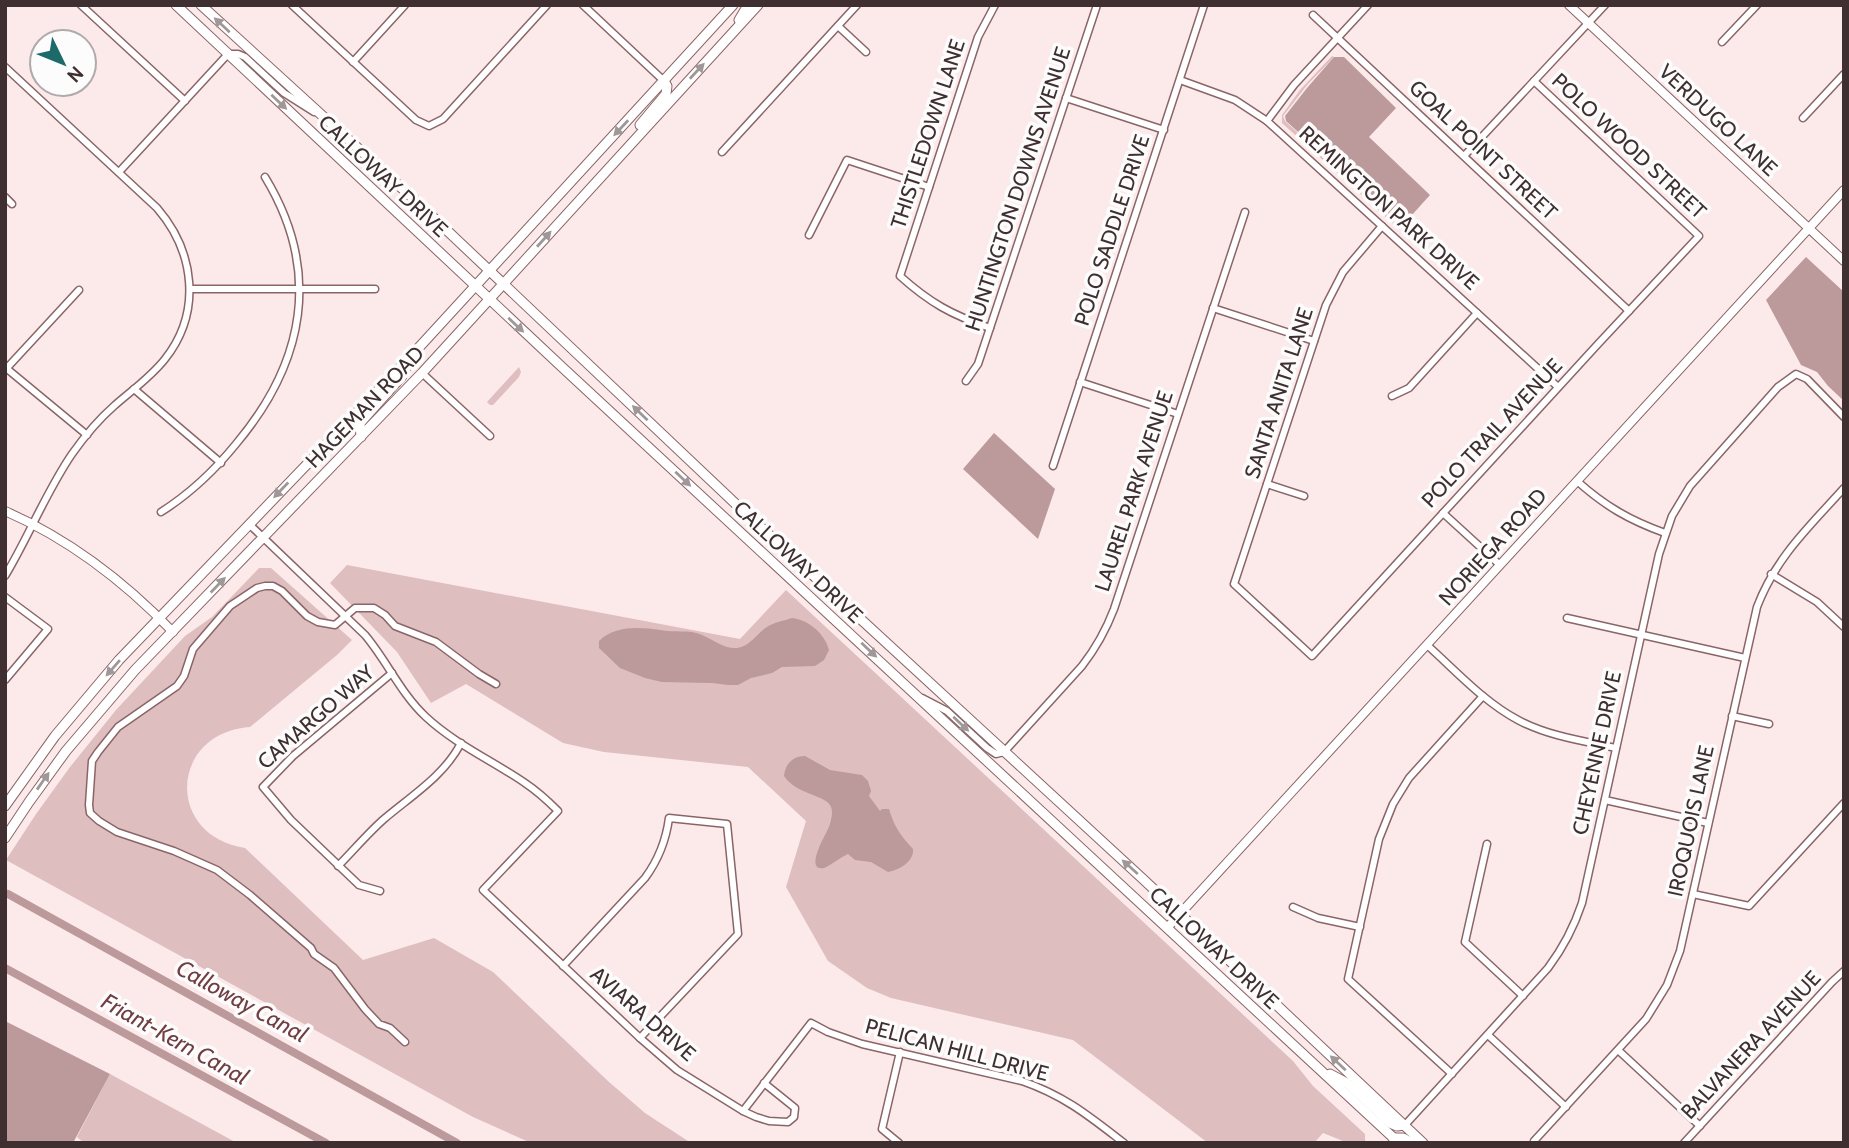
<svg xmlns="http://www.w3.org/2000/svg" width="1849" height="1148" font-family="Cabin,sans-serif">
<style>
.green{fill:#debebf}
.water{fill:#bc999a}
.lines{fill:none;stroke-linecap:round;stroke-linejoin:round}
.canal{stroke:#bc999a;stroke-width:8}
.minor-casing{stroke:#8a6567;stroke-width:9}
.tertiary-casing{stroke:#8a6567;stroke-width:10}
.secondary-casing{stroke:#8a6567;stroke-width:11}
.minor{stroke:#fff;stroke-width:6}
.tertiary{stroke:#fff;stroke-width:8}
.secondary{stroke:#fff;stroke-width:9}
.oneway{fill:#9f9798}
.labels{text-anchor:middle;stroke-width:7;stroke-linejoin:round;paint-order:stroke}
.street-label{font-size:21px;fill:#3f2f30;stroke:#fcfcfc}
.water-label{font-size:23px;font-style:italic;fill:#703d41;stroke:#fcfcfc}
</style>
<rect width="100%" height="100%" fill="#fceaeb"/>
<g class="green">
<path d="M1332 56 1334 57 1308 84 1283 116 1285 121 1401 227 1399 229 1282 123V115L1300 90Z"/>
<path d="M519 367 521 372 519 377 493 405H490L487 402Z"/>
<path d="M347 565 740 639 786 590 1293 1061 1313 1086 1365 1134V1143H1348L1323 1133 1314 1143H1208L1073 1040 891 998 867 988 828 961 786 887 806 821 748 767 604 752 563 743 466 684 431 703 397 652 330 583Z"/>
<path d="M259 568H271L352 640 337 655 250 727C169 733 165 836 245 848L363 960 434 938 493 972 609 1082 645 1113 691 1143H531L473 1117 6 860 36 814 70 767 116 710 185 636 212 617Z"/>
<path d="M110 1074 237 1143H84L77 1137Z"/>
</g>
<g class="water">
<path d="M1334 57H1344L1396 108 1369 137 1430 195 1402 226 1286 121 1285 116 1307 88Z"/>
<path d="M1806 257 1844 292V401L1828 386 1817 372 1801 365 1766 300Z"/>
<path d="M994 433 1055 489 1038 539 963 469Z"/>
<path d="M792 618C809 620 825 634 829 650L824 660 815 666 782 667 772 673 751 678 738 685H728L712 683 662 682 645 678 620 668 599 648V641C615 625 640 627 660 630 674 633 689 629 702 635 714 640 724 649 737 648 750 647 757 633 767 627 774 622 784 621 792 618Z"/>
<path d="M805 756 830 770 862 775 868 781 871 791 869 796 880 811 882 809H889C894 826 900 835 913 849 914 862 899 870 888 872L871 862 855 860 848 854C841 857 828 867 824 868 803 872 827 832 829 827 831 821 834 811 830 805 824 795 796 794 784 776 785 764 793 756 805 756Z"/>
<path d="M5 1021 110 1074 73 1143H5Z"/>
</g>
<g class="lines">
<g class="canal">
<path d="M8 894 457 1143"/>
<path d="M5 968 326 1143"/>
</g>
<defs>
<g id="minor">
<path d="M81 5 185 101"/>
<path d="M292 5 416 120 429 126 443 119 547 5"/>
<path d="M583 5 664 81"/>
<path d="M1313 15 1629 311"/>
<path d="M838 26 866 52"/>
<path d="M1722 42 1757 5"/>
<path d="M353 62 405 5"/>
<path d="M5 67 157 208C195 252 202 312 165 359 151 377 131 391 114 406 98 420 84 437 72 454 46 492 29 536 5 576"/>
<path d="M1180 80 1235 100 1267 121 1558 387"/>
<path d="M1066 98 1164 130"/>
<path d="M1803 118 1844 74"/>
<path d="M1267 121 1294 85 1368 5"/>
<path d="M722 152 857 5"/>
<path d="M1464 156 1605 5"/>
<path d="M119 172 228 54H238L245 57 284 93 314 112"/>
<path d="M5 197 12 204"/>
<path d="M1382 226 1343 272 1326 305 1234 584 1312 656 1598 344 1699 236 1534 81"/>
<path d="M809 235 847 160 929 187"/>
<path d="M190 289H375"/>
<path d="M1213 308 1314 341"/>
<path d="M990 328C952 315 930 303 900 276L978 37 995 5"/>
<path d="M6 368 87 435"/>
<path d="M5 370 79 290"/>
<path d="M422 373 490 436"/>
<path d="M966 381 978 364 1097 5"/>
<path d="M1080 382 1178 414"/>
<path d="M134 389 221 463"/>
<path d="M1392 396 1409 388 1477 313"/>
<path d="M1053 466 1204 5"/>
<path d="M1577 481C1605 506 1629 520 1665 533"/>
<path d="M1267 484 1304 496"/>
<path d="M161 512C191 493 214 471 236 444 305 362 322 271 265 177"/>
<path d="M1443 513 1500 565"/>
<path d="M249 524 365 635C387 661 401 694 426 717 455 744 493 761 525 783 537 791 548 801 558 811L483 890 640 1038 677 1070 743 1111 756 1117 769 1121 788 1122 794 1117 795 1108 764 1083"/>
<path d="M1771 574 1817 602 1844 627"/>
<path d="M5 597 48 629 5 680"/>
<path d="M1567 618 1745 658"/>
<path d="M1427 645C1456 671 1484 702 1518 720 1548 736 1583 741 1616 748"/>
<path d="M922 698 947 711 987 748 996 754 1004 752 1082 666C1096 648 1106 630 1114 609L1245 212"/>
<path d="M1732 716 1769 724"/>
<path d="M1605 800 1708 823"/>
<path d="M1487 844 1465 942 1523 996"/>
<path d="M338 866C353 851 368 833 384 819 411 796 444 776 461 743"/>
<path d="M380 891 359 885 291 820 263 787 293 756 392 673"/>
<path d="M1693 894 1749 906 1844 803"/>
<path d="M1293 907 1318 918 1360 927"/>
<path d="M563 966 645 878C659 859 666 841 669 818L727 824 738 934 640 1038"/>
<path d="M1488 1035 1566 1107"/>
<path d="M405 1042 390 1028 379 1024 365 1009 334 968 314 954 311 948 250 895 217 870 174 851 117 832 99 821 90 813 89 805 92 761 98 752 118 727 177 686 184 676 193 649 230 606 257 588 265 586H273L282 591 307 616 318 622 335 625 355 608H374L385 615 395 626 436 642 479 674 496 684"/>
<path d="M1618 1050 1700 1126"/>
<path d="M1452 1074 1348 979 1379 839 1393 804 1409 778 1483 696"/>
<path d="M743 1111 811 1023 828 1032 862 1044 1022 1081C1065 1096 1089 1116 1124 1143"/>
<path d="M1405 1125 1548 968C1563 948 1574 927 1582 903L1659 554 1672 516 1690 486 1778 387 1796 374 1807 379 1844 417"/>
<path d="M1534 1141 1646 1019 1667 985 1680 951 1757 607C1776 557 1809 527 1844 488"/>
<path d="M899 1143 882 1129 900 1052"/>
<path d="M1684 1143 1832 982 1844 971"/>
</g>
<g id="tertiary">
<path d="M1569 5 1844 261"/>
<path d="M5 511C69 539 125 582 173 632"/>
<path d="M1167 928 1844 190"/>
</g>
<g id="secondary">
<path d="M176 5 563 368 1399 1143"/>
<path d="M201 5 417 202 740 508 1144 880 1423 1143"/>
<path d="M739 20 748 5"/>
<path d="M640 125 666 94 667 86 664 81"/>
<path d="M361 437 360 423 402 376 408 363"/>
<path d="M5 806 55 736 119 660 412 355 733 5"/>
<path d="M5 838 29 802 66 751 135 670 422 373 758 5"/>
<path d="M1330 1074 1347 1083 1390 1123 1397 1126 1405 1125"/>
<path d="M1393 1138H1403L1412 1143"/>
</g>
</defs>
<use href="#minor" class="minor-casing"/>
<use href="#tertiary" class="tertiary-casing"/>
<use href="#secondary" class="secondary-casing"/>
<use href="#minor" class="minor"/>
<use href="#tertiary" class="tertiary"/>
<use href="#secondary" class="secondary"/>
</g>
<defs><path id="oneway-solid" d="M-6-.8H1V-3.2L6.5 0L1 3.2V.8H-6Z" transform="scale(1.75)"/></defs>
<g class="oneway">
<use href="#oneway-solid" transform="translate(222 25) rotate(-137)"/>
<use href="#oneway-solid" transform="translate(697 71) rotate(-47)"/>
<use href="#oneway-solid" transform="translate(279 102) rotate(43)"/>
<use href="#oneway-solid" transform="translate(621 128) rotate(133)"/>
<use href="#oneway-solid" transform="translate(544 239) rotate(-48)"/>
<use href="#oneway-solid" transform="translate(516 325) rotate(43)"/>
<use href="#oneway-solid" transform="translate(640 413) rotate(-136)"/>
<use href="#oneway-solid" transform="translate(683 479) rotate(43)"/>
<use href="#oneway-solid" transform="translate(281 490) rotate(134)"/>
<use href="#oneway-solid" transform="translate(218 585) rotate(-46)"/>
<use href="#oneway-solid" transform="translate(869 650) rotate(43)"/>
<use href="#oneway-solid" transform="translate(113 668) rotate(131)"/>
<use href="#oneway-solid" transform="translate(961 724) rotate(43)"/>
<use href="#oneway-solid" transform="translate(43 781) rotate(-55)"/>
<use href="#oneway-solid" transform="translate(1130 867) rotate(-138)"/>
<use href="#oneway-solid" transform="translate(1338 1063) rotate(-137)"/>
</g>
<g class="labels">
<g class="street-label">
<text transform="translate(1718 120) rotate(43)" y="7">VERDUGO LANE</text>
<text transform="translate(928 134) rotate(-72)" y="7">THISTLEDOWN LANE</text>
<text transform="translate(1629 146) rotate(43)" y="7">POLO WOOD STREET</text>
<text transform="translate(1483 150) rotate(43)" y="7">GOAL POINT STREET</text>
<text transform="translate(383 176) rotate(43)" y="7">CALLOWAY DRIVE</text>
<text transform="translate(1018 189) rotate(-72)" y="7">HUNTINGTON DOWNS AVENUE</text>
<text transform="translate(1389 208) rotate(42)" y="7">REMINGTON PARK DRIVE</text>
<text transform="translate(1112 230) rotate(-72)" y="7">POLO SADDLE DRIVE</text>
<text transform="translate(1279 393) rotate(-72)" y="7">SANTA ANITA LANE</text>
<text transform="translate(365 407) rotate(-46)" y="7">HAGEMAN ROAD</text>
<text transform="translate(1492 433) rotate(-47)" y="7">POLO TRAIL AVENUE</text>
<text transform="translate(1134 491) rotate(-72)" y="7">LAUREL PARK AVENUE</text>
<text transform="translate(1493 547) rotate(-48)" y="7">NORIEGA ROAD</text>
<text transform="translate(798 562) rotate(43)" y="7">CALLOWAY DRIVE</text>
<text transform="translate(316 717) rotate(-41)" y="7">CAMARGO WAY</text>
<text transform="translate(1597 753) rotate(-78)" y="7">CHEYENNE DRIVE</text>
<text transform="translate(1691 821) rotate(-78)" y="7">IROQUOIS LANE</text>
<text transform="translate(1214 948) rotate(43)" y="7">CALLOWAY DRIVE</text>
<text transform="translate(643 1014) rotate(41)" y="7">AVIARA DRIVE</text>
<text transform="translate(1751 1045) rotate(-47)" y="7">BALVANERA AVENUE</text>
<text transform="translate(957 1050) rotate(15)" y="7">PELICAN HILL DRIVE</text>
</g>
<g class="water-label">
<text transform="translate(242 1001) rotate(29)" y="8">Calloway Canal</text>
<text transform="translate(175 1039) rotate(29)" y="8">Friant-Kern Canal</text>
</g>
</g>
<rect width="1849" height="1148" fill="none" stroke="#3f2f30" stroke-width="14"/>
<g transform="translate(63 63) rotate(133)"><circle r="33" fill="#fcfcfc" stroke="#b0aaaa" stroke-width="2"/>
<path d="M0-5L12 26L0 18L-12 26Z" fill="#1d6a6a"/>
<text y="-10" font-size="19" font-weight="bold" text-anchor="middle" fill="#3f2f30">N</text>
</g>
</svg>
